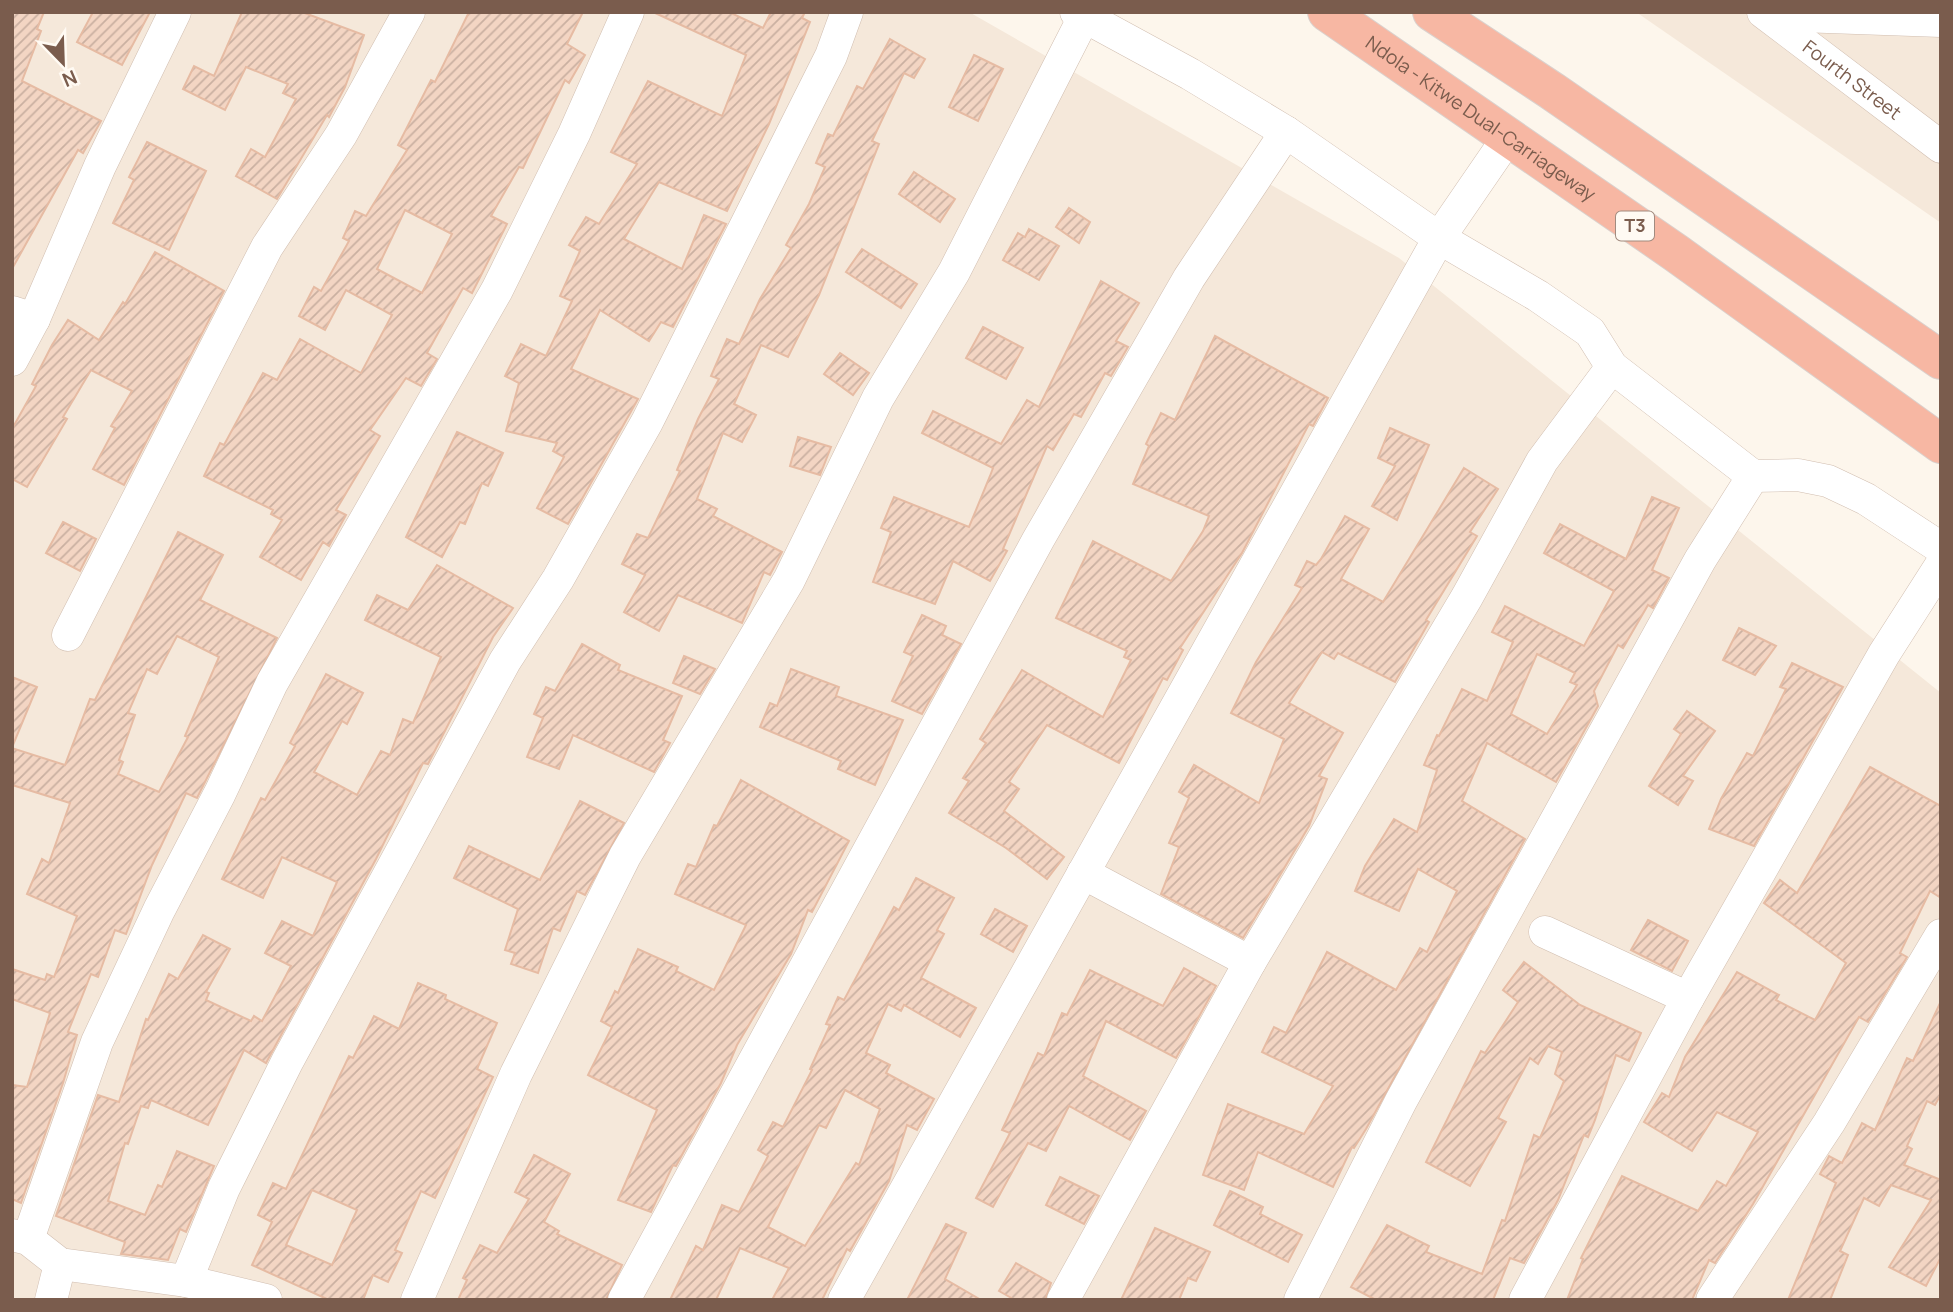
<svg xmlns="http://www.w3.org/2000/svg" width="1953" height="1312" font-family="Manrope,sans-serif">
<style>
.residential{fill:#f5e8da}
.building{fill:url(#building-hatch);stroke:#e6bba3;stroke-width:2;fill-rule:evenodd}
.lines{fill:none;stroke-linecap:round;stroke-linejoin:round}
.street-casing{stroke:#d1beb0;stroke-width:33}
.highway-casing{stroke:#dad1cd;stroke-width:40}
.street{stroke:#fff;stroke-width:32}
.highway{stroke:#f7b7a3;stroke-width:38}
.labels{text-anchor:middle;stroke-width:7;stroke-linejoin:round;paint-order:stroke}
.shield{fill:#fffaf3;stroke:#a28b7f;stroke-width:2}
.shield-label{font-size:18px;font-weight:bold;fill:#7a5c4d}
.street-label{font-size:19px;fill:#7a5c4d;stroke:#fffaf3}
</style>
<defs>
<pattern id="building-hatch" width="6" height="6" patternUnits="userSpaceOnUse" patternTransform="scale(1.75)"><rect width="6" height="6" fill="#f3d5c3"/><path d="M-1 1l2-2M0 6l6-6M5 7l2-2" fill="none" stroke="#cab0a1"/></pattern>
</defs>
<rect width="100%" height="100%" fill="#fdf6ec"/>
<g class="residential">
<path d="M12 12H969L1399 258 1941 693V1300H12Z"/>
<path d="M1636 12H1941V223Z"/>
</g>
<g class="building">
<path d="M12 12H44L37 29 41 31 22 81 101 121 83 153 78 150 12 269Z"/>
<path d="M93 12H150L122 65 77 42Z"/>
<path d="M242 12H302L364 35 345 87 329 117 327 115 277 199 236 176 251 149 265 157 296 99 283 93 288 84 246 67 225 110 183 89 194 66 214 76Z"/>
<path d="M469 12H583L567 44 585 55 569 83 565 80 523 168 519 167 491 216 507 224 472 293 463 288 427 353 437 359 421 386 406 378 370 430 380 436 336 510 346 515 329 546 323 542 301 580 260 557 282 520 271 514 273 510 204 476 220 443 224 445 263 373 277 380 300 339 361 373 392 315 346 290 325 330 299 316 314 287 321 291 349 241 343 238 355 211 366 216 407 150 398 145 431 80 435 82ZM405 210 452 234 422 293 377 269Z"/>
<path d="M653 12H729L763 28 771 12H805L802 18 810 22 769 124 727 211 659 182 624 239 682 269 704 215 726 224 673 327 661 322 649 341 600 310 571 369 638 399 568 524 537 508 564 457 553 451 557 443 506 431 519 383 505 376 521 344 546 356 572 301 560 296 580 251 569 245 586 217 599 224 637 164 611 152 648 81 722 116 746 55Z"/>
<path d="M890 39 925 59 914 78 904 73 872 141 879 144 819 295 788 357 761 345 734 404 756 415 742 442 723 433 697 499 717 509 713 516 782 552 770 575 764 572 742 623 678 595 659 631 624 612 645 575 622 564 637 534 648 538 680 471 677 470 698 419 719 379 711 376 727 339 739 344 760 299 791 248 786 245 809 204 825 167 816 163 828 134 833 136 857 86 863 89Z"/>
<path d="M974 55 1003 69 978 121 949 107Z"/>
<path d="M147 142 206 171 169 250 113 223 134 180 129 177Z"/>
<path d="M914 172 955 199 940 222 899 194Z"/>
<path d="M1069 208 1090 222 1079 243 1056 227Z"/>
<path d="M1029 229 1059 246 1039 280 1003 260 1018 233 1025 237Z"/>
<path d="M862 249 917 284 901 308 846 272Z"/>
<path d="M155 252 224 291 124 485 93 469 115 428 111 426 132 391 91 370 63 417 67 419 27 487 12 479V429L36 386 32 384 52 345 68 320 99 340 123 302 125 304Z"/>
<path d="M1101 281 1139 303 1116 341 1128 347 1111 376 1105 373 1081 417 1074 414 1053 450 1047 446 1003 549 1007 551 990 581 953 561 935 604 873 582 891 532 881 528 894 497 969 527 990 476 993 468 922 433 933 411 1001 444 1027 400 1039 407Z"/>
<path d="M983 327 1023 348 1006 379 966 358Z"/>
<path d="M1215 336 1328 398 1313 426 1309 424 1242 553 1180 648 1183 650 1167 680 1163 678 1119 763 1047 725 1009 782 1019 789 1004 811 1064 857 1047 879 1006 848 949 813 969 781 963 778 986 743 980 739 1022 670 1103 717 1131 660 1124 657 1127 651 1056 618 1093 541 1171 581 1203 531 1209 516 1133 484 1149 446 1146 444 1161 413 1175 420Z"/>
<path d="M840 353 869 373 853 395 824 374Z"/>
<path d="M1390 428 1429 445 1397 520 1372 506 1395 466 1378 458Z"/>
<path d="M457 432 503 453 488 486 482 483 465 524 460 522 442 557 406 537Z"/>
<path d="M798 437 831 447 820 475 790 466Z"/>
<path d="M1464 468 1498 489 1470 532 1477 536 1426 620 1429 622 1395 682 1338 653 1334 659 1322 652 1289 703 1343 733 1319 776 1327 779 1309 826 1243 938 1161 894 1179 847 1169 843 1189 798 1179 792 1194 765 1259 803 1284 739 1231 713 1256 662 1302 588 1295 585 1307 561 1316 565 1321 559 1345 516 1369 529 1341 579 1383 602Z"/>
<path d="M1652 497 1679 508 1652 570 1669 578 1653 608 1648 605 1623 648 1618 645 1594 691 1598 706 1556 782 1487 743 1462 801 1525 839 1366 1129 1354 1148 1352 1147 1333 1187 1258 1152 1244 1190 1203 1175 1228 1104 1304 1134 1333 1086 1262 1052 1274 1027 1286 1033 1327 952 1396 990 1420 948 1427 952 1457 891 1418 869 1399 911 1355 891 1365 866 1394 819 1417 832 1437 770 1424 765 1437 735 1439 736 1462 689 1487 701 1513 642 1492 632 1505 606 1584 646 1614 591 1544 553 1560 524 1626 559ZM1537 654 1575 673 1570 682 1577 685 1547 734 1511 714Z"/>
<path d="M63 522 96 539 80 571 46 553Z"/>
<path d="M178 532 223 555 200 600 277 638 197 798 186 793 152 865 126 934 115 930 98 977 91 974 68 1032 77 1035 63 1083 21 1203 12 1199V1085L27 1087 50 1013 12 999V969L45 980 47 974 54 977 77 916 27 894 42 859 49 863 70 803 12 785V748L65 765 90 699 95 700ZM177 636 219 657 185 736 188 737 159 792 118 774 123 762 119 760 135 715 128 713 147 669 157 674Z"/>
<path d="M437 565 513 608 493 637 428 764 423 763 376 859 266 1063 244 1050 208 1125 151 1100 148 1108 141 1106 128 1144 125 1143 108 1201 145 1215 158 1185 162 1187 177 1151 214 1166 186 1232 180 1229 168 1260 121 1254 125 1242 56 1216 98 1095 119 1102 146 1019 148 1020 169 974 178 979 203 935 230 949 206 992 209 993 206 1000 251 1021 254 1016 262 1021 291 966 265 953 282 921 313 936 337 882 282 857 263 898 222 879 261 798 265 800 295 746 290 743 326 674 363 693 347 724 342 721 314 772 357 795 381 751 390 755 403 719 413 723 441 657 365 620 377 595 408 610Z"/>
<path d="M922 615 946 626 942 635 961 644 922 714 892 701 913 656 904 652Z"/>
<path d="M1739 628 1776 646 1755 675 1723 660Z"/>
<path d="M582 644 620 665 618 670 682 696 663 740 670 743 654 772 573 735 559 769 527 757 543 718 534 714 546 687 555 691Z"/>
<path d="M684 656 715 669 700 694 673 683Z"/>
<path d="M1792 663 1843 687 1754 846 1709 829 1721 799 1747 753 1753 756 1786 689 1780 687Z"/>
<path d="M791 669 839 687 836 696 903 720 875 785 838 769 841 761 760 727 770 703 777 706Z"/>
<path d="M12 677 37 687 13 745H12Z"/>
<path d="M1687 711 1715 731 1683 776 1693 781 1678 805 1649 786 1681 734 1674 729Z"/>
<path d="M1870 767 1941 806V898L1930 891 1900 953 1907 957 1868 1022 1859 1017 1753 1204 1715 1263 1709 1260 1692 1300H1567L1583 1259 1581 1258 1622 1176 1698 1211 1717 1181 1726 1186 1758 1132 1717 1112 1692 1151 1644 1122 1662 1093 1669 1097 1685 1057 1737 972 1779 995 1776 1000 1815 1020 1846 963 1764 903 1780 880 1797 893Z"/>
<path d="M741 780 849 841 812 912 808 910 791 954 737 1045 721 1083 676 1166 673 1165 651 1212 618 1200 657 1110 588 1075 612 1027 601 1021 615 991 618 993 638 949 678 967 676 971 714 990 746 925 675 894 688 864 696 867 714 825 717 826Z"/>
<path d="M580 801 624 823 585 895 577 891 560 931 553 928 538 973 511 964 515 953 505 950 518 909 454 878 469 846 540 880Z"/>
<path d="M916 878 954 898 937 930 944 934 921 978 976 1008 960 1037 904 1005 901 1011 888 1004 866 1053 890 1065 886 1073 934 1099 917 1130 907 1125 889 1181 850 1251 847 1249 822 1300H772L789 1268 740 1248 716 1300H670L696 1246 703 1250 722 1205 739 1212 768 1156 758 1150 773 1122 783 1127 812 1070 810 1069 830 1025 826 1024 838 997 844 1000 894 907 899 910ZM845 1090 880 1109 859 1165 856 1163 805 1246 768 1227 819 1125 826 1128Z"/>
<path d="M995 909 1027 926 1013 952 981 934Z"/>
<path d="M1648 920 1688 941 1672 971 1631 950Z"/>
<path d="M1524 962 1580 1005 1641 1033 1629 1061 1616 1055 1595 1120 1588 1137 1584 1135 1558 1200 1524 1263 1510 1258 1493 1300H1376L1351 1287 1387 1225 1429 1246 1426 1252 1482 1274 1502 1220 1505 1221 1534 1135 1540 1138 1564 1081 1555 1074 1562 1052 1548 1046 1538 1064 1530 1058 1498 1118 1506 1122 1470 1186 1426 1162 1481 1051 1485 1053 1518 1002 1503 990Z"/>
<path d="M1184 968 1216 986 1176 1058 1106 1021 1083 1076 1146 1111 1130 1140 1069 1106 1046 1151 1028 1143 993 1207 976 1198 1010 1133 1002 1130 1038 1053 1044 1056 1062 1013 1067 1015 1090 970 1163 1006Z"/>
<path d="M418 983 446 995 445 999 497 1023 477 1069 493 1077 435 1198 421 1191 395 1250 402 1253 388 1282 373 1275 363 1300H329L252 1265 272 1222 258 1215 273 1183 286 1189 349 1056 353 1058 374 1016 399 1029ZM312 1190 357 1210 332 1265 286 1245Z"/>
<path d="M1941 1001V1094L1935 1105 1927 1101 1907 1146 1912 1149 1904 1165 1941 1180V1257L1926 1286 1889 1267 1931 1200 1891 1185 1879 1206 1864 1198 1840 1251 1848 1255 1830 1300H1788L1836 1183 1820 1174 1829 1156 1842 1163 1862 1123 1875 1130 1907 1058 1913 1061Z"/>
<path d="M534 1155 570 1174 544 1222 559 1231 557 1234 622 1265 606 1300H458L467 1280 463 1278 480 1245 497 1253 529 1199 515 1192Z"/>
<path d="M1060 1177 1099 1196 1084 1224 1046 1205Z"/>
<path d="M1230 1191 1263 1207 1260 1214 1302 1235 1288 1262 1214 1225Z"/>
<path d="M946 1224 966 1233 945 1279 981 1300H907Z"/>
<path d="M1155 1228 1210 1252 1196 1281 1188 1278 1179 1300H1121Z"/>
<path d="M1016 1263 1051 1283 1045 1300H1015L999 1291Z"/>
</g>
<g class="lines">
<defs>
<g id="street">
<path d="M1076 12 1190 74 1286 132 1439 238 1538 296 1590 332 1612 367 1753 476 1798 475 1828 481 1866 499 1941 548"/>
<path id="s1" d="M1763 12 1941 147"/>
<path d="M1768 15 1941 21"/>
<path d="M12 312 34 319 12 360"/>
<path d="M34 319 100 166 175 12"/>
<path d="M68 635 267 247 341 135 409 12"/>
<path d="M1083 873 1250 962"/>
<path d="M1545 932 1688 998"/>
<path d="M12 1235 28 1239 60 1264 186 1281 266 1300"/>
<path d="M28 1239 97 1042 159 910 220 793 272 683 497 290 574 134 628 12"/>
<path d="M186 1281 224 1188 287 1062 505 661 558 579 647 422 831 56 847 12"/>
<path d="M51 1300 60 1264"/>
<path d="M417 1300 516 1074 625 856 789 580 878 398 954 272 1084 17"/>
<path d="M624 1300 1038 540 1189 278 1286 132"/>
<path d="M844 1300 1439 238 1507 139"/>
<path d="M1063 1300 1250 962 1467 597 1542 461 1612 367"/>
<path d="M1300 1300 1401 1101 1700 560 1753 476"/>
<path d="M1525 1300 1688 998 1884 654 1941 565"/>
<path d="M1712 1300 1829 1123 1941 935"/>
</g>
<g id="highway">
<path id="s2" d="M1327 12 1676 253 1941 444"/>
<path d="M1432 12 1552 91 1941 360"/>
</g>
</defs>
<use href="#street" class="street-casing"/>
<use href="#highway" class="highway-casing"/>
<use href="#street" class="street"/>
<use href="#highway" class="highway"/>
</g>
<g class="labels">
<rect class="shield" x="1616" y="211.5" width="38" height="29" rx="5"/>
<g class="shield-label">
<text x="1635" y="232">T3</text>
</g>
<g class="street-label">
<text dy="7" stroke="none"><textPath href="#s1" startOffset="112">Fourth Street</textPath></text>
<text dy="7" stroke="none"><textPath href="#s2" startOffset="187">Ndola - Kitwe Dual-Carriageway</textPath></text>
</g>
</g>
<rect width="1953" height="1312" fill="none" stroke="#7a5c4d" stroke-width="28"/>
<g transform="translate(63 63) rotate(157)" stroke="#fffaf3" stroke-width="5" paint-order="stroke">
<path d="M0-5L12 26L0 18L-12 26Z" fill="#7a5c4d"/>
<text y="-10" font-size="19" font-weight="bold" text-anchor="middle" fill="#7a5c4d">N</text>
</g>
</svg>
